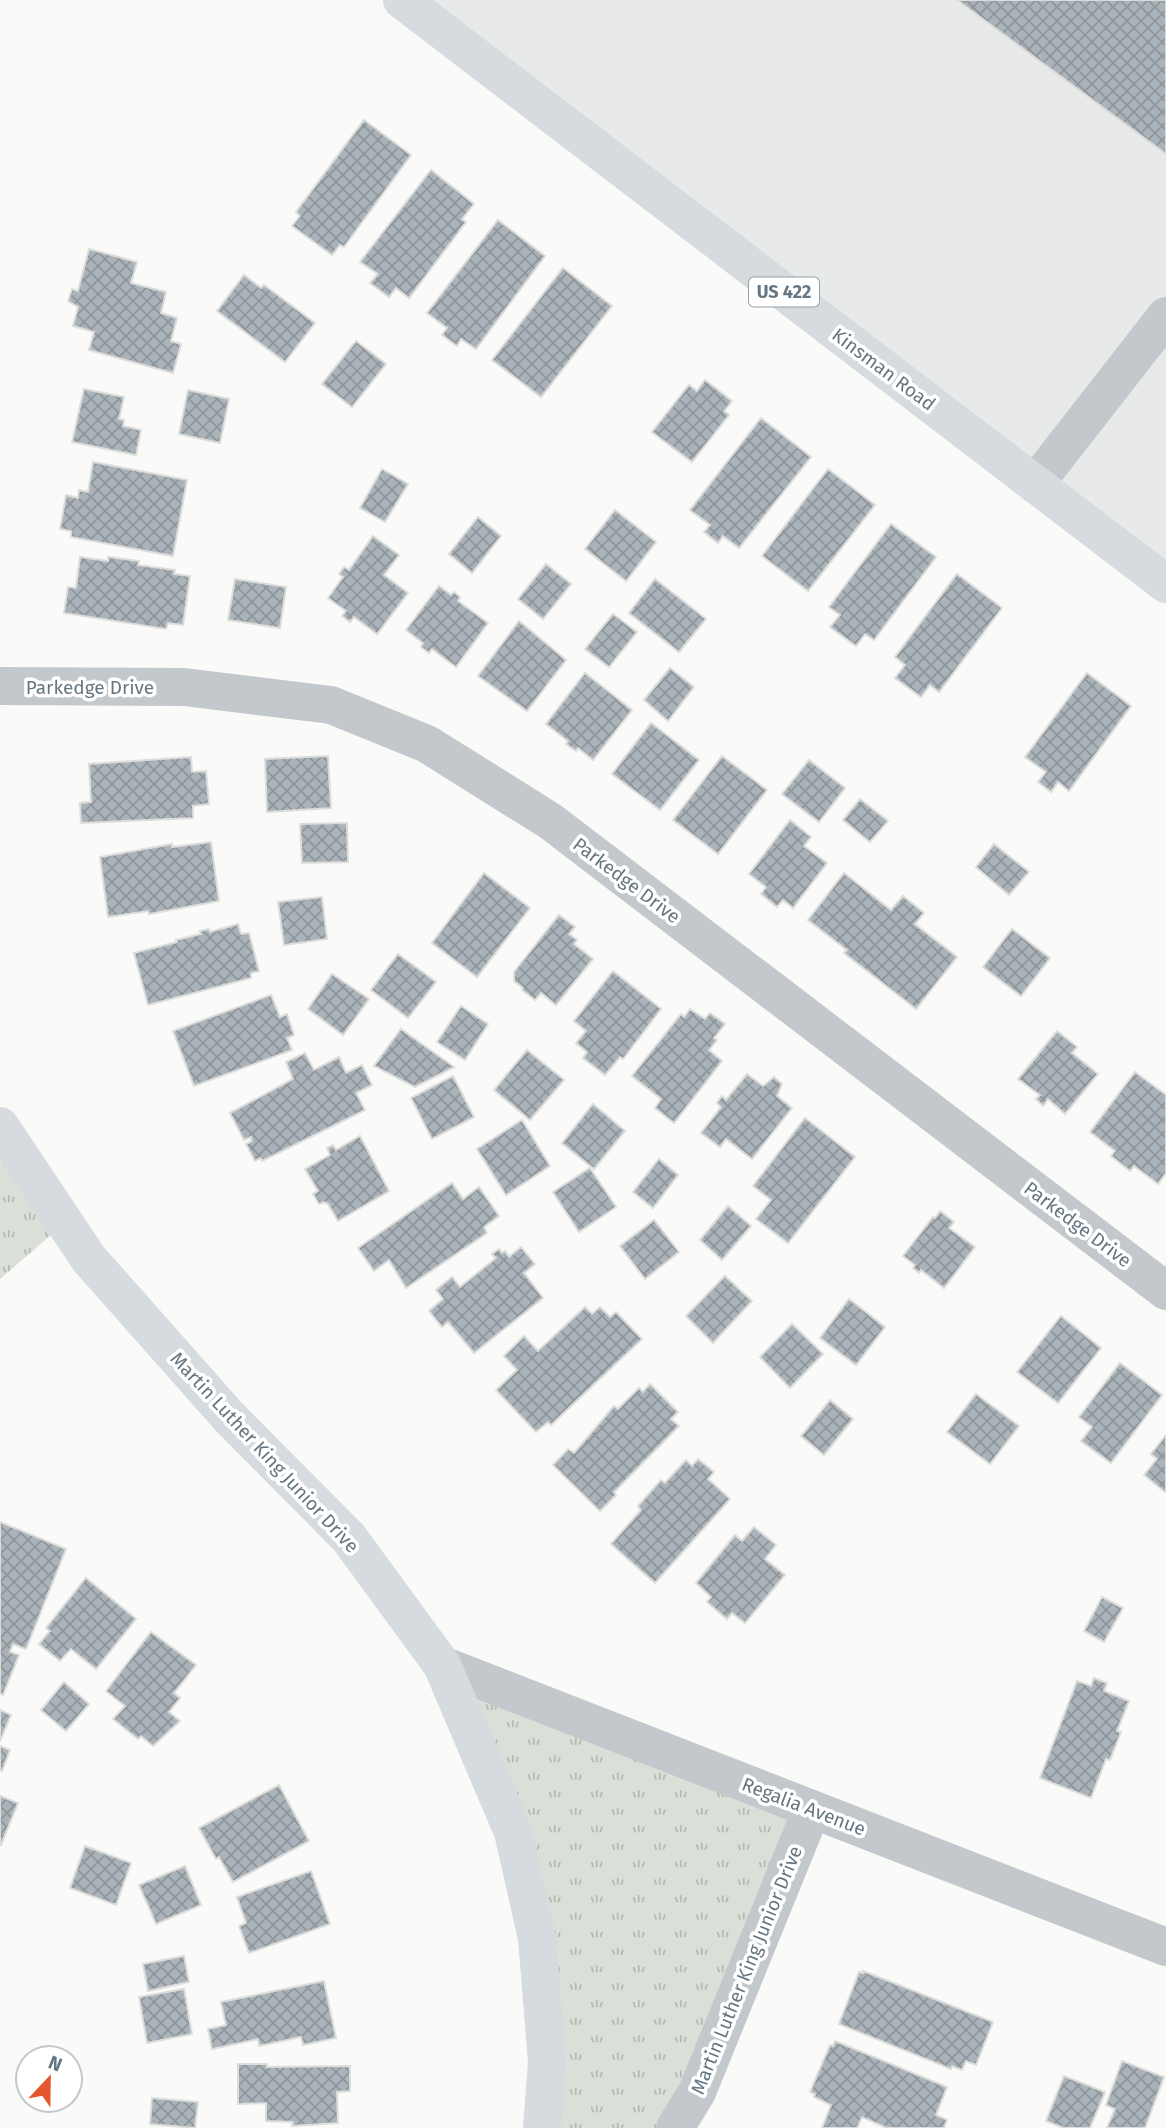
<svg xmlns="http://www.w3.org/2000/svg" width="1166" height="2128" font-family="'Fira Sans',sans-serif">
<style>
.built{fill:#e8e9e9}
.grass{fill:url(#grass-tufts)}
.building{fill:url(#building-cross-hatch);stroke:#dcdcda;stroke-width:2}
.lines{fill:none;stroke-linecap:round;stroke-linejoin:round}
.street{stroke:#c3c8cc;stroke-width:38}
.secondary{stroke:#d6dbdf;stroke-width:38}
.primary{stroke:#d6dbdf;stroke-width:38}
.labels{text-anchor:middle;stroke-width:7;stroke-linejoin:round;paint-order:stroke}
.shield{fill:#fff;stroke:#939fa8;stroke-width:2}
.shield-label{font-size:18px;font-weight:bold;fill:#657683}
.street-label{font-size:19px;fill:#657683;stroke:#fff}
</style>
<defs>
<pattern id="grass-tufts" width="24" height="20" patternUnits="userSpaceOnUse" patternTransform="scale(1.75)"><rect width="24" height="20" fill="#dadfd7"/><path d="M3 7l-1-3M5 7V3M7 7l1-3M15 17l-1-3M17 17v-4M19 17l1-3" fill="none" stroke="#b4b9b4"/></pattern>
<pattern id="building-cross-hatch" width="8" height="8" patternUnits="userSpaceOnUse" patternTransform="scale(1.75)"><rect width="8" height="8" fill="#aab3b9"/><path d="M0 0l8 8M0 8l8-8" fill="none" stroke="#8e969c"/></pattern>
</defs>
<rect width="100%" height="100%" fill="#fafaf8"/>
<path class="built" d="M402 0H1166V584Z"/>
<g class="grass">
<path d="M0 1126 65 1223 0 1279Z"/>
<path d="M442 1665 812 1809 675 2128H542L537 1938Z"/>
</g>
<g class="building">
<path d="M957 0H1166V154Z"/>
<path d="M364 120 411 155 344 247 340 245 332 255 292 226 300 216 296 212Z"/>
<path d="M431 170 474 204 462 219 466 222 409 298 396 288 389 297 370 283 378 274 360 262Z"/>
<path d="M498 220 545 256 476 349 461 339 457 346 442 335 447 328 427 313Z"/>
<path d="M89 249 137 262 131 283 166 292 161 313 177 318 171 341 181 344 173 373 89 350 94 332 73 326 78 307 68 301 72 289 78 291Z"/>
<path d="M563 268 612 306 541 397 492 360Z"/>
<path d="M244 275 261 288 264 285 315 323 285 362 217 311Z"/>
<path d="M356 341 386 364 352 407 322 384Z"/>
<path d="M705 380 732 401 724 411 729 415 692 462 652 432 689 385 697 391Z"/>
<path d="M84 389 124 397 119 419 124 420 123 426 141 430 136 455 72 442Z"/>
<path d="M188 390 229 399 220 443 179 434Z"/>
<path d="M761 418 811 457 739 548 723 536 718 543 704 532 710 525 690 510Z"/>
<path d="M93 462 187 480 173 556 71 537V531L60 529 66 495 78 498 79 490 88 492Z"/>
<path d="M382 469 408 484 385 522 360 508Z"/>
<path d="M828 469 875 505 808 591 762 556Z"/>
<path d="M615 510 656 542 626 581 585 549Z"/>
<path d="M478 517 501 536 472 573 449 554Z"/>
<path d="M891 524 936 557 874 640 865 634 856 646 830 627 840 615 829 607Z"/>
<path d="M373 536 399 555 384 575 408 593 377 634 354 617 350 622 342 616 346 611 328 598 343 577 339 574 344 567 349 570Z"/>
<path d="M80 557 108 561V557L139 561 138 565 175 570 174 574 190 576 183 625 168 623 166 629 64 613 68 587 76 588Z"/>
<path d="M546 564 571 584 543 619 518 599Z"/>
<path d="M957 574 1002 608 939 692 930 685 921 697 895 678 905 665 895 657Z"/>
<path d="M235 579 286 587 280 628 228 620Z"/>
<path d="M655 579 706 619 679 652 629 613Z"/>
<path d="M439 586 451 595 454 592 460 597 458 601 488 623 456 667 432 649 429 653 421 647 423 643 406 630Z"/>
<path d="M613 614 637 632 609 667 585 649Z"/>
<path d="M519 621 566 660 527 711 478 676Z"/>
<path d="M670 668 694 687 668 721 644 700Z"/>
<path d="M585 673 632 710 593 760 578 748 576 751 566 744 568 741 546 724Z"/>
<path d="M1087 673 1131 706 1069 791 1058 782 1051 792 1038 782 1046 772 1025 757Z"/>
<path d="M651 723 699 760 660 810 612 774Z"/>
<path d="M328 756 331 808 267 812 265 759Z"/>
<path d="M722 756 767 790 718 854 673 820Z"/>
<path d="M191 757 192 772 206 771 209 804 193 806V818L81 823 80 803 91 802 89 764Z"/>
<path d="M809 760 845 788 819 822 782 794Z"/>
<path d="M860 799 888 821 870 842 843 820Z"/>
<path d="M790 820 811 837 804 846 827 863 793 908 783 900 777 907 761 894 766 887 749 874Z"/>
<path d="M347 823 348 862 302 863 300 824Z"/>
<path d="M211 842 219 901 149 914 148 911 108 917 100 857 172 844V847Z"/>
<path d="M994 844 1029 872 1009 895 976 867Z"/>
<path d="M484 873 530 908 477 977 432 943Z"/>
<path d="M844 873 891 910 903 896 924 913 915 924 957 957 916 1009 844 953 847 950 808 920Z"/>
<path d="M322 897 327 939 284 945 278 902Z"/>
<path d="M559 915 575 927 569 934 577 940 574 944 593 959 556 1005 541 993 535 1000 522 990 523 988 514 981V972Z"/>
<path d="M238 924 241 934 249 933 259 971 251 973V978L148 1005 134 953 177 942 176 940 201 934 200 931 209 929 210 932Z"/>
<path d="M1012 929 1050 958 1021 996 983 967Z"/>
<path d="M398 954 436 982 408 1018 371 990Z"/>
<path d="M613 971 661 1009 623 1059 620 1057 605 1075 583 1058 587 1052 576 1043 586 1031 574 1021Z"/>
<path d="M332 974 369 999 343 1035 308 1009Z"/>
<path d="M271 995 280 1017 287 1014 294 1035 287 1038 292 1050 194 1086 173 1031Z"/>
<path d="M461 1006 488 1024 465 1060 437 1042Z"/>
<path d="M690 1009 705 1019 710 1013 725 1024 714 1038 717 1040 709 1050 722 1061 674 1123 655 1108 661 1099 632 1076 681 1014 684 1017Z"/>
<path d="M401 1029 454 1067 415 1087 374 1066Z"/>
<path d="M1057 1031 1077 1047 1072 1053 1098 1074 1065 1114 1048 1099 1043 1106 1036 1099 1040 1095 1018 1079Z"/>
<path d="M527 1050 564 1080 530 1120 494 1090Z"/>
<path d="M305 1053 314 1070 339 1057 346 1073 362 1065 372 1085 356 1093 365 1110 262 1161 261 1158 255 1161 246 1144 252 1141 251 1137 244 1140 230 1113 293 1079 286 1062Z"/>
<path d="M1135 1072 1166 1095V1173L1158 1184 1134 1166 1130 1171 1111 1156 1115 1151 1090 1132Z"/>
<path d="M747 1074 763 1086 774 1077 782 1084 777 1096 792 1108 752 1159 726 1139 720 1147 701 1133 721 1107 717 1103 722 1096 726 1100Z"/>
<path d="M453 1076 474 1117 432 1139 411 1098Z"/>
<path d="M593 1104 625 1131 594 1169 562 1143Z"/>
<path d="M805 1118 855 1157 788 1243 756 1219 771 1200 753 1186Z"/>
<path d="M522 1120 550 1166 506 1195 477 1149Z"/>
<path d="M360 1136 389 1191 338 1221 328 1204 324 1202 319 1204 313 1194 318 1191 305 1169 330 1155 327 1148 333 1145 336 1150Z"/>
<path d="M659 1159 678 1175 653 1208 633 1192Z"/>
<path d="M590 1168 616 1207 579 1232 553 1192Z"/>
<path d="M452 1183 463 1199 479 1187 499 1216 484 1227 487 1233 406 1288 389 1260 374 1271 358 1248Z"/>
<path d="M728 1206 751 1226 722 1260 700 1240Z"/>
<path d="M940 1211 954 1222 949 1228 975 1247 944 1288 921 1270 919 1273 913 1268 915 1265 903 1256 933 1217 935 1218Z"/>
<path d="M654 1220 679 1252 645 1279 620 1246Z"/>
<path d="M521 1247 535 1264 524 1273 543 1298 474 1353 448 1322 442 1327 429 1311 443 1299 436 1290 452 1277 460 1287 496 1258 492 1254 499 1249 502 1253 505 1251 509 1257Z"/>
<path d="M725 1276 752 1301 713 1343 686 1316Z"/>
<path d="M849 1299 885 1327 856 1365 820 1338Z"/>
<path d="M585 1307 592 1314 600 1307 610 1317 616 1312 642 1339 551 1425 548 1422 536 1432 496 1390 517 1370 504 1356 524 1336 538 1351Z"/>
<path d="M1061 1316 1101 1348 1058 1403 1017 1372Z"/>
<path d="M792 1324 823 1354 790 1388 760 1357Z"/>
<path d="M1120 1363 1162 1395 1111 1463 1081 1441 1092 1427 1079 1417Z"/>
<path d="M650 1384 678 1412 671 1419 679 1426 614 1492 616 1495 600 1511 553 1465 568 1449 574 1453 614 1406 618 1409 639 1388 643 1392Z"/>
<path d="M976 1394 1019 1426 990 1464 947 1432Z"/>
<path d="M830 1400 853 1419 824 1455 801 1436Z"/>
<path d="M1166 1435V1491L1165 1492 1144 1475 1157 1459 1151 1454Z"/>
<path d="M698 1459 714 1472 708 1479 730 1499 655 1583 611 1544 641 1510 638 1506 661 1480 665 1483 686 1460 692 1466Z"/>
<path d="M0 1522 66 1549 26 1649 13 1644 10 1652 19 1655 3 1695 0 1693Z"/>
<path d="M754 1527 776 1545 765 1559 785 1575 745 1623 732 1613 727 1619 707 1602 711 1597 696 1583 735 1535 742 1541Z"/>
<path d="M86 1578 136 1619 96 1669 71 1649 60 1661 39 1644 50 1631 46 1628Z"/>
<path d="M1102 1597 1123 1608 1104 1642 1084 1631Z"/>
<path d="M151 1632 196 1665 174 1693 180 1698 169 1712 180 1721 153 1746 141 1736 138 1739 113 1719 125 1706 106 1691Z"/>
<path d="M1094 1678 1107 1683 1104 1691 1129 1701 1117 1731 1121 1732 1110 1760 1106 1759 1091 1798 1040 1778 1077 1681 1091 1686Z"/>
<path d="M64 1682 89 1704 66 1731 41 1710Z"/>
<path d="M0 1710 11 1715 0 1741Z"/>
<path d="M0 1746 10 1750 2 1771 0 1770Z"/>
<path d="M279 1785 309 1841 233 1882 219 1857 216 1859 199 1828Z"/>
<path d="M0 1796 18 1803 1 1845H0Z"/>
<path d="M85 1846 131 1863 116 1905 70 1888Z"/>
<path d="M185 1866 201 1905 156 1924 139 1885Z"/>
<path d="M311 1871 330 1924 249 1953 239 1926 246 1923 237 1897Z"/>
<path d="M184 1956 189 1982 148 1991 143 1964Z"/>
<path d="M863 1971 993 2022 976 2065 966 2061 962 2070 952 2066 951 2069 839 2024 859 1972 863 1973Z"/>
<path d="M324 1981 336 2038 303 2045 301 2037 259 2046 258 2039 212 2049 208 2029 226 2025 221 2002Z"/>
<path d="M184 1989 192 2034 147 2043 139 1997Z"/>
<path d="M835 2041 947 2087 936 2115 947 2120 944 2128H887L862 2117 857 2128H822L831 2105 814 2097 815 2094 810 2092 830 2045 833 2046Z"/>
<path d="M1122 2061 1164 2077 1145 2128H1107L1115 2109 1106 2105Z"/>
<path d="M238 2064H267V2067L350 2066V2091L337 2092 338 2123 292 2126 293 2122 266 2121V2103L238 2104Z"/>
<path d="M1064 2076 1105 2092 1090 2128H1064L1046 2121Z"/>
<path d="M152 2098 198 2102 195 2128 150 2124Z"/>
</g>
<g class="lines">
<g class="street">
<path d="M1035 484 1166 316"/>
<path d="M0 686 184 687 331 705 427 744 550 821 1166 1291"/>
<path d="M442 1665 1166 1947"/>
<path d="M675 2128 697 2092 812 1809"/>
</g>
<path class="secondary" d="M0 1126 89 1259 229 1417 349 1538 442 1665 513 1832 537 1938 547 2062 542 2128"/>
<path class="primary" d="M402 0 1166 584"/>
</g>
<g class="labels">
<rect class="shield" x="749" y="277.5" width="70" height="29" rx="5"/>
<g class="shield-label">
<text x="784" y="298">US 422</text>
</g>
<g class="street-label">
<text transform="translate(884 369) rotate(37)" y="7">Kinsman Road</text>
<text x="90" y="694">Parkedge Drive</text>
<text transform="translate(627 880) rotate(37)" y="7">Parkedge Drive</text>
<text transform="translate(1078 1224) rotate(37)" y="7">Parkedge Drive</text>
<text transform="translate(265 1452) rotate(47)" y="7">Martin Luther King Junior Drive</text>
<text transform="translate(804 1806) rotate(21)" y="7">Regalia Avenue</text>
<text transform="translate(746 1970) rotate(-68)" y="7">Martin Luther King Junior Drive</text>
</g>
</g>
<g transform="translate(49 2079) rotate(22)"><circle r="33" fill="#ffffff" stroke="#c1c8cd" stroke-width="2"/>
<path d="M0-5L12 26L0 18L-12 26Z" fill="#e4572e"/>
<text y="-10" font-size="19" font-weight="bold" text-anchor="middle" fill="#657683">N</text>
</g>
</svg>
